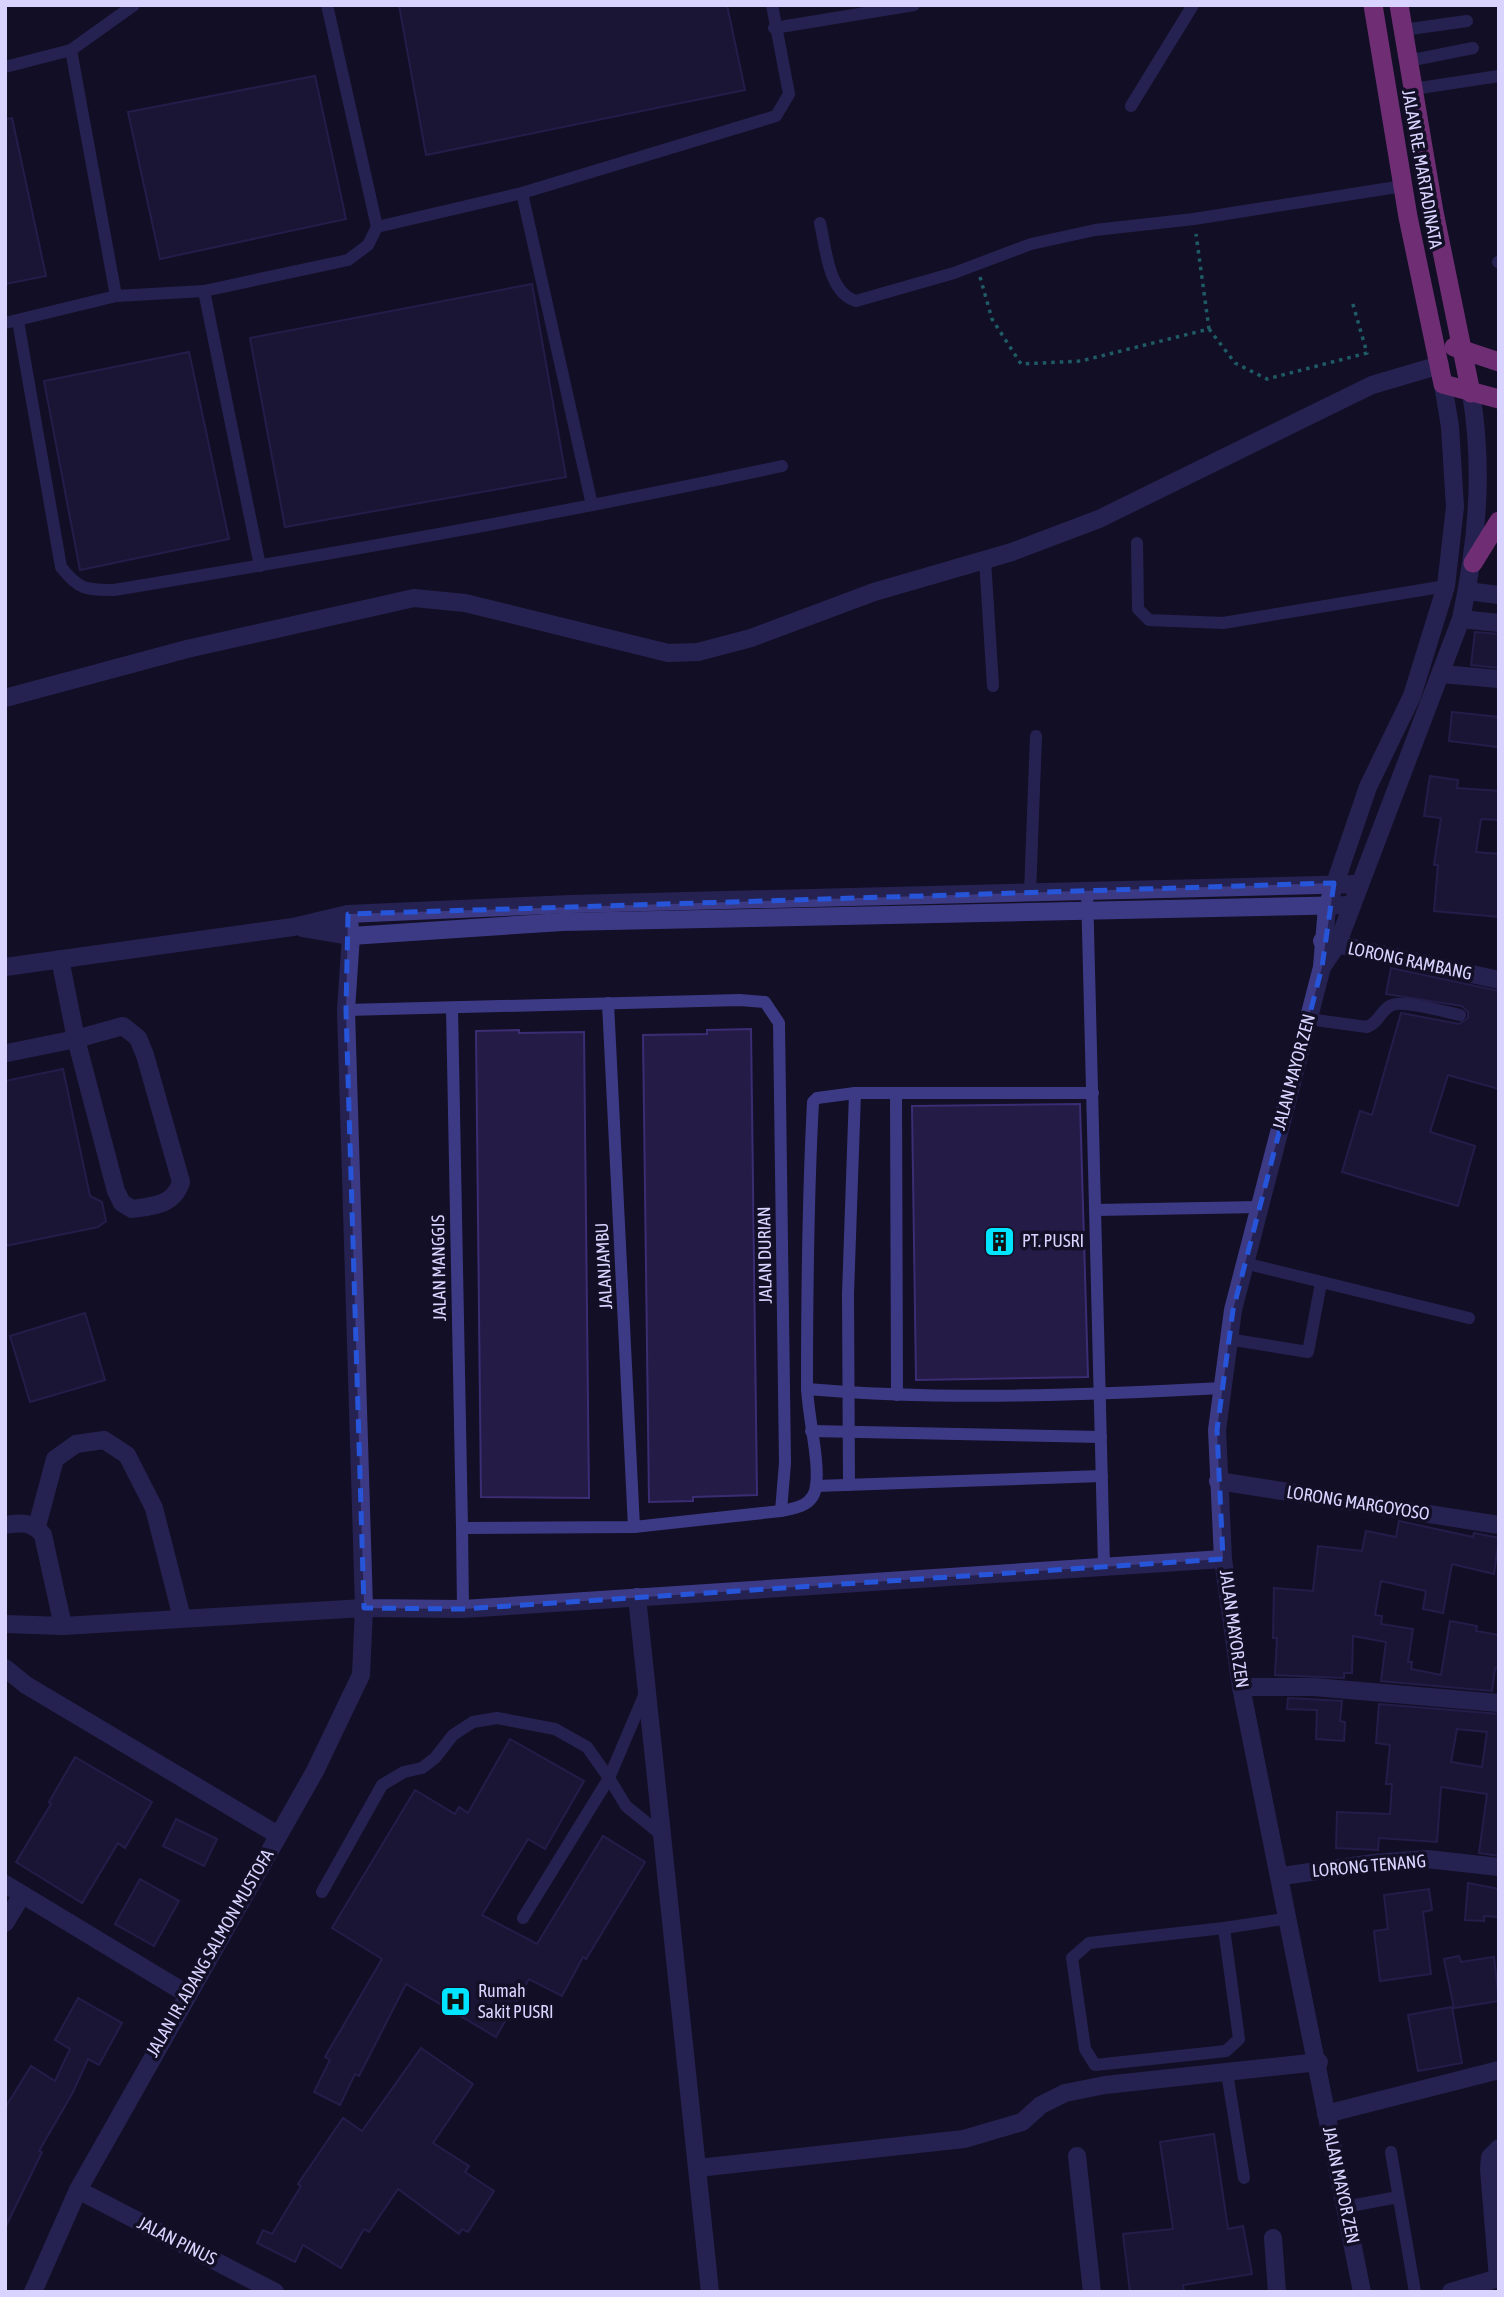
<svg xmlns="http://www.w3.org/2000/svg" width="1504" height="2297" font-family="'Asap Condensed',sans-serif">
<style>
.building{fill:#241b47;stroke:#3b2d73;stroke-width:2;fill-rule:evenodd}
.lines{fill:none;stroke-linecap:round;stroke-linejoin:round}
.path{stroke:#2fb8b0;stroke-width:3.5;stroke-dasharray:3.5 5;stroke-linecap:butt}
.service{stroke:#3d3a85;stroke-width:12}
.minor{stroke:#3d3a85;stroke-width:18}
.tertiary{stroke:#3d3a85;stroke-width:18}
.trunk{stroke:#e055d1;stroke-width:19}
.marked{fill:none;stroke:#2655da;stroke-width:5;stroke-dasharray:14 9;stroke-linejoin:round}
.labels{text-anchor:middle;stroke-width:7;stroke-linejoin:round;paint-order:stroke}
.street-label{font-size:18px;fill:#d9d4ff;stroke:#130f26}
.poi-label{font-size:18px;fill:#d9d4ff;stroke:#130f26;text-anchor:start}
</style>
<rect width="100%" height="100%" fill="#130f26"/>
<g class="building">
<path d="M399 5H727L745 90 426 155Z"/>
<path d="M315 76 346 219 160 259 128 112Z"/>
<path d="M12 118 46 276 5 284V119Z"/>
<path d="M532 284 566 477 285 527 250 338Z"/>
<path d="M189 352 229 539 80 570 44 381Z"/>
<path d="M1475 632 1499 634V668L1471 665Z"/>
<path d="M1452 712 1499 717 1498 747 1449 741Z"/>
<path d="M1430 776 1458 780 1457 788 1499 791V820L1481 819 1476 852 1499 854V917L1434 911 1438 865H1434L1441 818 1424 816Z"/>
<path d="M1391 968 1499 991V1089L1448 1075 1430 1132 1475 1146 1458 1206 1342 1172 1360 1111 1372 1115 1401 1013 1459 1024 1468 1018V1012L1462 1006 1386 994Z"/>
<path d="M751 1029 757 1495 693 1497V1501L649 1502 643 1035 707 1034V1030Z"/>
<path d="M519 1030V1033L584 1032 589 1498 481 1497 476 1031Z"/>
<path d="M63 1069 90 1196 102 1202 106 1221 98 1227 5 1246V1081Z"/>
<path d="M1080 1104 1088 1377 916 1380 912 1106Z"/>
<path d="M85 1313 105 1380 30 1402 10 1336Z"/>
<path d="M1399 1521 1473 1537 1474 1533 1499 1538 1494 1574 1452 1564 1443 1613 1423 1609 1426 1591 1381 1581 1375 1615 1382 1616 1381 1624 1413 1629 1408 1662H1412L1411 1669 1441 1675 1450 1621 1477 1626 1476 1631 1499 1635V1669L1495 1668 1492 1691 1381 1681 1386 1642 1353 1636 1352 1673H1344V1678L1275 1675 1277 1638H1273L1274 1588 1313 1591 1318 1546 1362 1551 1366 1531 1396 1537Z"/>
<path d="M1288 1698 1342 1701 1340 1721 1345 1722 1344 1741 1316 1739 1317 1710 1287 1709Z"/>
<path d="M1379 1704 1499 1714V1856L1479 1853 1487 1794 1441 1787 1437 1842 1379 1838 1378 1850 1336 1848 1337 1812 1390 1814 1392 1784H1386L1390 1745 1376 1743ZM1457 1729 1487 1732 1482 1767 1451 1762Z"/>
<path d="M510 1739 584 1781 545 1849 528 1839 482 1915 537 1944 603 1836 645 1862 586 1959 583 1957 562 1996 529 1979 496 2037 406 1984 359 2076 355 2074 340 2105 314 2092 330 2060 325 2057 382 1959 332 1928 415 1790 455 1814 459 1807 468 1813Z"/>
<path d="M75 1757 152 1802 125 1848 118 1843 82 1903 16 1862 51 1804 49 1802Z"/>
<path d="M176 1819 217 1839 204 1866 163 1846Z"/>
<path d="M140 1879 179 1901 154 1946 115 1924Z"/>
<path d="M1468 1883 1499 1889V1917L1484 1916V1921L1465 1920Z"/>
<path d="M1429 1889 1432 1910 1423 1912 1431 1974 1380 1981 1374 1931 1388 1929 1384 1895Z"/>
<path d="M1459 1956 1461 1962 1494 1957 1499 2001 1454 2008 1444 1959Z"/>
<path d="M78 1998 122 2023 99 2065 88 2059 73 2092 39 2151 42 2152 5 2228V2108L31 2066 55 2081 70 2049 55 2040Z"/>
<path d="M1452 2007 1462 2063 1418 2071 1408 2015Z"/>
<path d="M421 2048 473 2084 433 2143 469 2166 465 2172 494 2191 468 2232 462 2229 459 2234 398 2189 369 2232 364 2229 341 2268 303 2245 295 2262 257 2243 263 2230 272 2234 301 2186 298 2184 343 2118 362 2131Z"/>
<path d="M1214 2134 1228 2229 1243 2226 1252 2274 1183 2285 1184 2292H1130L1123 2234 1173 2229 1160 2142Z"/>
</g>
<g class="lines">
<g class="path">
<path d="M980 277 992 319 1021 364 1081 361 1209 329 1196 234"/>
<path d="M1209 329 1235 363 1267 379 1367 353 1352 301"/>
</g>
<g class="service">
<path d="M327 5 377 227"/>
<path d="M774 28 914 5"/>
<path d="M1403 30 1467 21"/>
<path d="M71 50 116 296"/>
<path d="M1408 61 1473 48"/>
<path d="M5 67 71 50 134 5"/>
<path d="M1413 89 1499 76"/>
<path d="M1131 106 1193 5"/>
<path d="M522 193 592 505"/>
<path d="M820 223C826 248 828 293 856 301L954 273 1031 244 1095 230 1194 219 1403 186"/>
<path d="M1498 262H1499"/>
<path d="M204 291 260 566"/>
<path d="M18 321 61 567C79 590 86 590 114 590 337 553 561 514 782 466"/>
<path d="M5 323 116 296 204 291 348 260 368 245 377 227 522 193 776 116 789 94 772 5"/>
<path d="M1137 543 1138 609 1149 620 1223 623 1446 586"/>
<path d="M985 560 993 686"/>
<path d="M1087 890 1104 1566"/>
<path d="M1030 893 1036 736"/>
<path d="M608 1003 634 1527"/>
<path d="M452 1008 462 1528"/>
<path d="M346 1010 740 1000 765 1002 779 1023 785 1463 781 1511"/>
<path d="M1308 1019 1367 1027C1379 1023 1381 1009 1392 1005 1404 1000 1446 1012 1460 1015"/>
<path d="M896 1093 897 1395"/>
<path d="M1096 1210 1258 1207"/>
<path d="M1244 1263 1469 1318"/>
<path d="M1228 1339 1308 1352 1321 1283"/>
<path d="M807 1389C945 1401 1085 1395 1223 1388"/>
<path d="M811 1431 1101 1437"/>
<path d="M849 1485 848 1294 855 1093"/>
<path d="M816 1486 1102 1476"/>
<path d="M463 1609 462 1528 634 1527 781 1511C797 1508 814 1505 816 1486 820 1460 807 1413 807 1385 807 1290 808 1196 813 1102L817 1098 855 1093H1093"/>
<path d="M646 1691 609 1778 626 1806 663 1836"/>
<path d="M322 1892 382 1785 404 1772 422 1768 435 1758 453 1735 473 1722 497 1718 555 1729 587 1747 609 1778 523 1918"/>
<path d="M1224 1928 1239 2039 1226 2051 1095 2065 1085 2049 1072 1958 1089 1943Z"/>
<path d="M1224 1928 1290 1918"/>
<path d="M1227 2073 1244 2178"/>
<path d="M1391 2152 1415 2292"/>
<path d="M1345 2207 1398 2197"/>
</g>
<g class="minor">
<path d="M1467 591 1499 595"/>
<path d="M1461 619 1499 623"/>
<path d="M1442 674 1499 679"/>
<path d="M5 698 187 649 414 598 465 603 668 653 698 652 751 638 874 592 1012 552 1099 519 1372 385 1440 365"/>
<path d="M348 914 351 936 346 1010 364 1608 463 1609 1223 1559"/>
<path d="M303 928 351 936 562 922 1352 905"/>
<path d="M1322 941 1499 980"/>
<path d="M5 967 293 927 348 914 571 904 1360 884"/>
<path d="M123 1026 138 1038 145 1055 181 1182C174 1205 154 1206 132 1209L122 1203 116 1191 76 1039Z"/>
<path d="M7 1053 76 1039 60 959"/>
<path d="M1218 1481 1499 1525"/>
<path d="M5 1525C21 1522 33 1522 43 1535L63 1626"/>
<path d="M37 1526 55 1459 76 1444 104 1440 127 1455 154 1508 182 1618"/>
<path d="M637 1597 710 2292"/>
<path d="M5 1624 63 1626 364 1608 361 1675 315 1771 78 2190 33 2292"/>
<path d="M5 1668 26 1685 278 1835"/>
<path d="M1241 1687H1314L1499 1703"/>
<path d="M1282 1876 1374 1863 1427 1859 1499 1867"/>
<path d="M5 1884 187 1994"/>
<path d="M5 1923 22 1895"/>
<path d="M1326 2114 1499 2070"/>
<path d="M1077 2156 1092 2292"/>
<path d="M698 2168 964 2139 1022 2122 1041 2105 1065 2093 1105 2085 1319 2062"/>
<path d="M78 2190 275 2292"/>
<path d="M1273 2238 1277 2292"/>
<path d="M1498 2278 1489 2169 1490 2157 1499 2148"/>
<path d="M1451 2292 1499 2278"/>
</g>
<g class="tertiary">
<path d="M1322 967 1337 945 1461 619C1477 544 1484 470 1471 393"/>
<path d="M1362 2292 1241 1687 1223 1559 1217 1430 1233 1310 1322 967 1327 907 1368 787 1412 696 1446 586 1455 507 1450 427 1443 384"/>
</g>
<g class="trunk">
<path d="M1373 5 1408 217 1443 384 1499 399"/>
<path d="M1399 5 1434 212 1471 393"/>
<path d="M1454 347 1499 362"/>
<path d="M1473 563 1499 521"/>
</g>
</g>
<path d="M0 0H1504V2297H0ZM1334 883 1322 967 1233 1310 1217 1430 1223 1559 463 1609 364 1608 346 1010 348 914Z" fill="#130f26" fill-opacity=".55" fill-rule="evenodd"/>
<path class="marked" d="M1334 883 1322 967 1233 1310 1217 1430 1223 1559 463 1609 364 1608 346 1010 348 914Z"/>
<defs>
<symbol id="building-square" viewBox="-11 -11 22 22"><rect x="-9" y="-9" width="18" height="18" rx="4" fill="#00e5ff" stroke="#130f26"/><path d="M-4-6H4V6H1V3H-1V6H-4ZM-2.5-4.3h1.7v1.8h-1.7ZM.8-4.3h1.7v1.8H.8ZM-2.5-1h1.7V.8h-1.7ZM.8-1h1.7V.8H.8Z" fill="#111"/></symbol>
<symbol id="hospital-square" viewBox="-11 -11 22 22"><rect x="-9" y="-9" width="18" height="18" rx="4" fill="#00e5ff" stroke="#130f26"/><path d="M-5-5h3v3.5h4V-5h3V5h-3V1.5h-4V5h-3Z" fill="#111"/></symbol>
</defs>
<g fill-rule="evenodd">
<use href="#building-square" x="982" y="1224" width="35" height="35"/>
<use href="#hospital-square" x="438" y="1984" width="35" height="35"/>
</g>
<g class="labels">
<g class="street-label">
<text transform="translate(1422 169) rotate(80)" y="6">JALAN RE. MARTADINATA</text>
<text transform="translate(1410 961) rotate(12)" y="6">LORONG RAMBANG</text>
<text transform="translate(1294 1072) rotate(-75)" y="6">JALAN MAYOR ZEN</text>
<text transform="translate(765 1255) rotate(-91)" y="6">JALAN DURIAN</text>
<text transform="translate(604 1266) rotate(-93)" y="6">JALANJAMBU</text>
<text transform="translate(439 1268) rotate(-91)" y="6">JALAN MANGGIS</text>
<text transform="translate(1358 1503) rotate(9)" y="6">LORONG MARGOYOSO</text>
<text transform="translate(1234 1629) rotate(82)" y="6">JALAN MAYOR ZEN</text>
<text transform="translate(1369 1866) rotate(-5)" y="6">LORONG TENANG</text>
<text transform="translate(210 1953) rotate(-60)" y="6">JALAN IR. ADANG SALMON MUSTOFA</text>
<text transform="translate(1341 2185) rotate(78)" y="6">JALAN MAYOR ZEN</text>
<text transform="translate(177 2241) rotate(27)" y="6">JALAN PINUS</text>
</g>
<g class="poi-label">
<text x="1022" y="1247">PT. PUSRI</text>
<text x="478" y="1997">Rumah<tspan x="478" dy="21">Sakit PUSRI</tspan></text>
</g>
</g>
<rect width="1504" height="2297" fill="none" stroke="#d9d4ff" stroke-width="14"/>
</svg>
